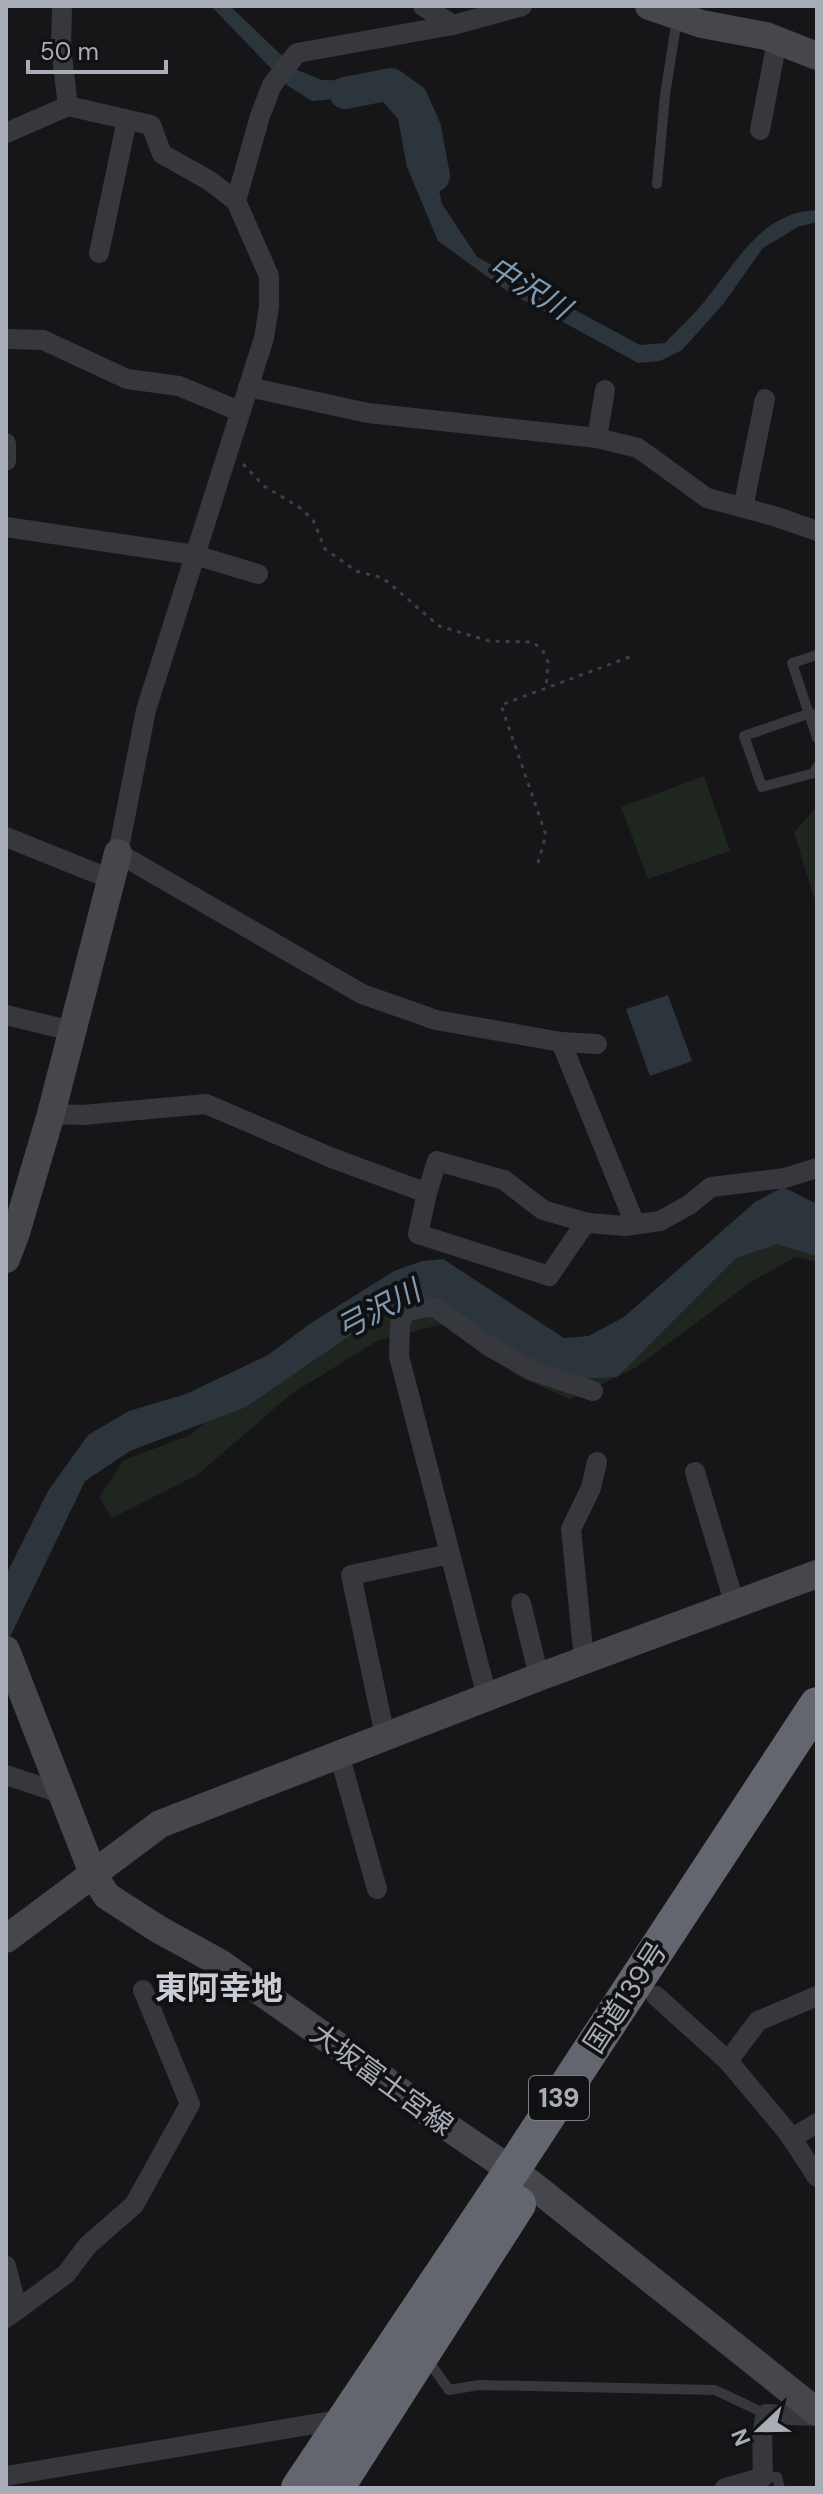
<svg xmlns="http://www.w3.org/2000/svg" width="823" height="2494" font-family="'DM Sans','Noto Sans JP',sans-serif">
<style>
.green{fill:#1e261f}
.water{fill:#2c353c}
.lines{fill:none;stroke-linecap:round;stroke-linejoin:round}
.river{stroke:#2c353c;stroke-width:32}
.path{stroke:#3d3f44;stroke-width:3;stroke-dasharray:4 6;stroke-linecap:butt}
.lane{stroke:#37383d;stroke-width:10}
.street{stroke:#37383d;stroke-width:20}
.secondary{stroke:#45474d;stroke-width:28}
.highway{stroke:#63666e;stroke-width:36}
.labels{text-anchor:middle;stroke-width:8;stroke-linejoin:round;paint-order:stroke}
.shield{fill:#111113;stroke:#7b7e86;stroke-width:2}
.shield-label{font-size:26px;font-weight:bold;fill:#a8adb8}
.street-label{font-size:28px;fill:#a8adb8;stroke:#111113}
.water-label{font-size:30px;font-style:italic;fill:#7f9bb3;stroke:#111113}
.quarter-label{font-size:32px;font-weight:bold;fill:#c9ccd4;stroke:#111113}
</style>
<rect width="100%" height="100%" fill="#161618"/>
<g class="green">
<path d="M704 776 730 851 648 879 621 807Z"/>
<path d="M817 806V906L794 833Z"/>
<path d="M817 1209V1262L795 1257 751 1282 635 1368 570 1399 519 1377 443 1324 377 1341 291 1394 197 1475 112 1518 99 1497 124 1460 188 1436 263 1378 403 1279 565 1351Z"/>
</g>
<g class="water">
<path d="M211 6H230L297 70 322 80 383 81 402 92 426 133 442 204 477 257 640 345 665 343C679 328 696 313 708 297 739 258 763 212 817 210V222L798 227 763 248 724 303 682 350 660 361 638 363 510 293 438 241 407 167 398 119 377 95 312 101 288 86Z"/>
<path d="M668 995 692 1061 650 1076 626 1009Z"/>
<path d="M783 1187 817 1204V1256L777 1244 736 1258 617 1377 559 1380 479 1330 403 1299 246 1407 130 1451 85 1481 6 1645V1575L48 1491 88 1435 129 1411 186 1394 268 1355 311 1323 394 1271 422 1261 443 1259 564 1338 589 1336 624 1317 755 1202Z"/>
</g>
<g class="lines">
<path class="river" d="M345 93 391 84 412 99 425 128 434 176"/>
<g class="path">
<path d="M243 464 264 486 299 507 313 520 325 549 356 571 379 577 388 582 439 626 489 641 532 642 542 649 548 662 546 688"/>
<path d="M538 863 546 835 501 705 632 656"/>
</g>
<g class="lane">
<path d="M657 184 665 95 677 19"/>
<path d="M817 655 792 663 817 738"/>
<path d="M811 713 744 736 762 787 814 773 817 767"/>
<path d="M427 2359 449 2390 479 2385 715 2390 766 2414"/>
<path d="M763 2477H777L780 2488"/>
</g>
<g class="street">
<path d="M62 6 61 48 68 106"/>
<path d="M423 6 453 25"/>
<path d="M522 6 453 25 297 53 272 85 260 116 236 201 269 276V307L264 338 146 710 118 853 362 994 436 1020 561 1042 597 1044"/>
<path d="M760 130 777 41"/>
<path d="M6 133 68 106 151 125 162 154 210 181 236 201"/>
<path d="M99 253 127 120"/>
<path d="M6 339 43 340 127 379 179 386 239 411"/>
<path d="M248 387 368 413 597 438 638 448 707 498 777 517 817 531"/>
<path d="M597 438 605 390"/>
<path d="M6 443V461"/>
<path d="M743 508 765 399"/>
<path d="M6 527 195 555 258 574"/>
<path d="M6 837 113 880"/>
<path d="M6 1015 72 1031"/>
<path d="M561 1042 635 1224"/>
<path d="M51 1114 83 1115 206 1104 332 1158 427 1193 437 1161 504 1180 543 1210 588 1223 625 1226 660 1221 689 1205 711 1187 785 1178 817 1168"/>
<path d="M427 1193 418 1234 549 1276 586 1222"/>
<path d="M695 1472 735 1605"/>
<path d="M521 1603 539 1677"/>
<path d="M584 1660 571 1529 591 1488 597 1462"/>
<path d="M487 1697 399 1356 400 1324 405 1312 426 1307 436 1308 490 1347 533 1371 593 1391"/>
<path d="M385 1736 351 1575 450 1554"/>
<path d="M339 1754 377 1889"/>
<path d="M6 1775 63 1794"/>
<path d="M656 1996 728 2061 789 2134 817 2177"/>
<path d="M728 2061 758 2021 817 1996"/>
<path d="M792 2138 817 2123"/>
<path d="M6 2266 17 2308"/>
<path d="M6 2318 66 2274 88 2245 134 2205 190 2104 143 1990"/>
<path d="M6 2476 344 2419"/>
<path d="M725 2488 763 2477 762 2434 766 2414 817 2416"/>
</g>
<g class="secondary">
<path d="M649 6 702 24 766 36 817 56"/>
<path d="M6 1259 15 1236 51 1114 118 853"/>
<path d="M6 1650 94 1876 107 1896 158 1929 220 1963 372 2070 436 2119 530 2183 817 2412"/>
<path d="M6 1939 160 1824 539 1677 817 1574"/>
</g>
<g class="highway">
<path d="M299 2488 512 2170 817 1705"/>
<path d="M336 2488 518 2204"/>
</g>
</g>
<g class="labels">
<rect class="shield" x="529" y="2076" width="60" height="44" rx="6"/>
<g class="shield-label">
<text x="559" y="2107">139</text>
</g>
<g class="street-label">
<text transform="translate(625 1997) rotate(-57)" y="10">国道139号</text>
<text transform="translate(382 2079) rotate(36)" y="10">大坂富士宮線</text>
</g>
<g class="water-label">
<text transform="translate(529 288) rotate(32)" y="10">中沢川</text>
<text transform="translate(378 1310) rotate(-28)" y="10">弓沢川</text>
</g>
<g class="quarter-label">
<text x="219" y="1999">東阿幸地</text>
</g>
</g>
<rect width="823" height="2494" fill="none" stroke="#a8adb8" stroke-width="16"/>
<g transform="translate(759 2430) rotate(248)" stroke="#111113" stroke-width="6" paint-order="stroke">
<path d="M0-6L14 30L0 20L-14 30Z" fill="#a8adb8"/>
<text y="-12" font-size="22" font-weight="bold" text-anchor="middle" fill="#a8adb8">N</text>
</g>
<path d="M28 60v12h138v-12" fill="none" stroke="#a8adb8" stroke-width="4"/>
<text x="40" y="60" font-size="24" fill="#a8adb8" stroke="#111113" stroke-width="6" paint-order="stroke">50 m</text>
</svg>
